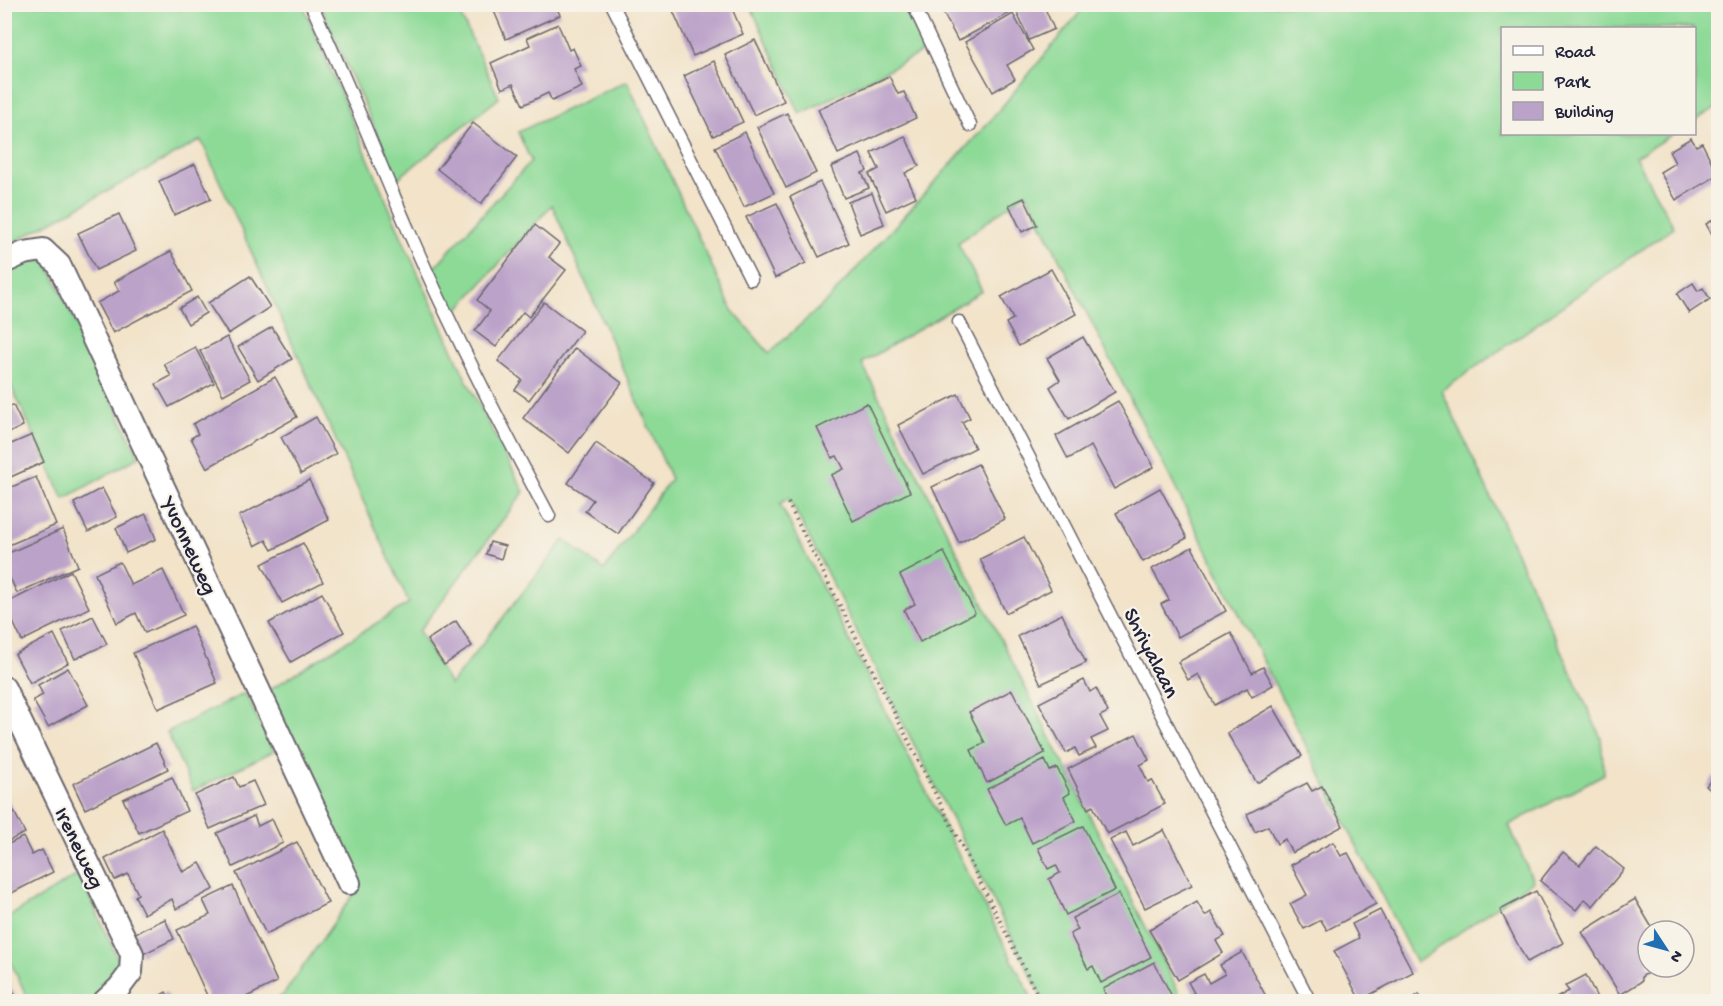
<svg xmlns="http://www.w3.org/2000/svg" width="1723" height="1006" font-family="'Gochi Hand',sans-serif">
<style>
.green{fill:#8dda97;stroke:#587e69;stroke-width:1.5}
.building{fill:#bba2c9}
.lines{fill:none;stroke-linecap:round;stroke-linejoin:round}
.lane-casing{stroke:#6b666d;stroke-width:15}
.street-casing{stroke:#6b666d;stroke-width:26}
.path{stroke:#6b666d;stroke-width:4;stroke-dasharray:1.5 4.5;stroke-linecap:butt}
.lane{stroke:#fff;stroke-width:12}
.street{stroke:#fff;stroke-width:22}
.labels{text-anchor:middle;stroke-width:4.5;stroke-linejoin:round;paint-order:stroke}
.street-label{font-size:22px;fill:#22223b;stroke:#f7f3e8}
</style>
<rect width="100%" height="100%" fill="#f7f3e8"/>
<filter id="ink" filterUnits="userSpaceOnUse"><feTurbulence type="fractalNoise" baseFrequency=".0167" numOctaves="2"/><feDisplacementMap in="SourceGraphic" scale="12" xChannelSelector="R" yChannelSelector="G"/><feConvolveMatrix kernelMatrix="1 2 1 2 8 2 1 2 1" color-interpolation-filters="sRGB"/></filter>
<filter id="wash" filterUnits="userSpaceOnUse"><feTurbulence type="fractalNoise" baseFrequency=".008" numOctaves="4" result="noise"/><feDisplacementMap in="SourceGraphic" scale="24" xChannelSelector="R" yChannelSelector="G"/><feGaussianBlur stdDeviation="1.35" result="paint"/><feColorMatrix in="noise" values="0 0 0 0 0 0 0 0 0 0 0 0 0 0 0 0 0 1.4 0 .05"/><feComposite in="paint" operator="in"/></filter>
<g filter="url(#wash)">
<rect width="100%" height="100%" fill="#f2e3c9"/>
<g class="green">
<path d="M174 4 181 10 186 4 303 5 406 247 466 379 524 492 419 631 450 685 564 540 604 570 671 479 552 205 453 315 432 270 531 161 518 132 627 81 732 310 769 353 829 299 990 121 1086 5H1718V106L1695 121 1694 28H1502V134H1673L1635 157 1674 227 1442 391 1601 738 1604 774 1509 825 1533 881 1416 963 1026 193 958 243 982 291 862 363 1183 1001H1044L789 498 780 504 1033 1001H274L284 994 360 885 269 690 409 603 201 140 5 247V5Z"/>
<path d="M320 5H456L499 98 397 179Z"/>
<path d="M750 5H907L927 50 800 114Z"/>
<path d="M27 260 47 262 139 457 64 499 5 373V270Z"/>
<path d="M245 693 274 751 193 791 167 732Z"/>
<path d="M79 874 124 972 99 1001H29L5 950V919Z"/>
</g>
<g id="blocks">
<g class="building">
<path d="M491 4H555L560 15 506 39Z"/>
<path d="M670 4H730L743 34 693 56Z"/>
<path d="M1029 4H1043L1054 29 1029 40 1016 10Z"/>
<path d="M939 5H1025L958 41Z"/>
<path d="M1013 14 1033 50 1007 65 1015 79 993 92 965 42Z"/>
<path d="M558 24 569 50 573 48 581 66 574 69 582 87 552 101 548 93 523 105 513 84 502 89 491 63 530 45 527 38Z"/>
<path d="M755 40 784 101 754 115 725 55Z"/>
<path d="M714 61 743 122 713 136 684 76Z"/>
<path d="M889 76 898 94 904 92 916 118 838 154 818 109Z"/>
<path d="M787 113 816 173 786 188 757 127Z"/>
<path d="M473 123 517 157 481 204 437 169Z"/>
<path d="M745 132 774 193 744 207 715 147Z"/>
<path d="M905 136 919 166 905 173 916 197 886 211 869 174 879 169 871 153Z"/>
<path d="M1691 138 1696 146 1702 143 1718 175 1676 200 1660 172 1675 163 1669 151Z"/>
<path d="M860 154 867 171 862 173 869 188 844 198 831 167Z"/>
<path d="M195 164 211 199 174 215 159 181Z"/>
<path d="M820 182 849 243 819 257 790 197Z"/>
<path d="M872 193 884 224 860 234 848 202Z"/>
<path d="M1024 198 1037 225 1022 232 1009 205Z"/>
<path d="M777 203 806 263 775 278 746 217Z"/>
<path d="M119 214 136 251 96 270 78 233Z"/>
<path d="M1718 217V245L1706 224Z"/>
<path d="M535 225 559 244 549 257 566 270 529 317 523 312 496 347 475 331 490 311 477 300Z"/>
<path d="M171 251 192 291 113 333 97 303 119 291 114 282Z"/>
<path d="M1051 269 1076 314 1019 346 1006 323 1013 319 1001 297Z"/>
<path d="M250 276 270 307 228 334 208 303Z"/>
<path d="M1693 283 1698 291 1703 288 1710 299 1689 313 1677 294Z"/>
<path d="M197 297 206 313 188 324 179 308Z"/>
<path d="M544 302 582 331 529 400 515 390 522 380 498 361Z"/>
<path d="M272 327 292 359 258 380 238 347Z"/>
<path d="M227 337 250 380 223 395 200 351Z"/>
<path d="M1083 337 1115 392 1069 419 1050 387 1060 380 1047 358Z"/>
<path d="M195 347 214 383 169 407 156 384 171 376 164 364Z"/>
<path d="M575 348 622 383 569 453 523 418Z"/>
<path d="M275 377 297 417 207 468 191 438 198 434 193 424Z"/>
<path d="M958 394 970 418 962 422 975 448 923 474 898 425Z"/>
<path d="M1118 401 1154 467 1114 489 1091 446 1068 459 1056 436Z"/>
<path d="M867 403 910 492 853 521 831 475 844 469 837 456 832 458 817 428Z"/>
<path d="M13 405 23 426 5 435 4 409Z"/>
<path d="M316 417 336 454 301 474 281 437Z"/>
<path d="M32 435 44 462 4 480V447Z"/>
<path d="M596 443 654 483 618 534 585 511 593 500 568 483Z"/>
<path d="M978 464 1005 519 959 543 932 487Z"/>
<path d="M36 477 56 525 4 547V490Z"/>
<path d="M309 480 329 520 272 550 266 540 255 546 239 516Z"/>
<path d="M102 488 117 517 88 532 74 503Z"/>
<path d="M1160 488 1187 538 1143 562 1116 513Z"/>
<path d="M146 514 156 539 126 553 116 528Z"/>
<path d="M63 529 78 566 17 593 4 565V555Z"/>
<path d="M1024 537 1051 590 1006 613 980 559Z"/>
<path d="M490 542 505 546 501 559 486 554Z"/>
<path d="M303 543 323 582 282 603 262 564Z"/>
<path d="M1192 547 1226 611 1178 637 1161 604 1169 600 1152 569Z"/>
<path d="M944 552 975 613 920 642 904 610 915 604 900 575Z"/>
<path d="M120 562 131 585 163 570 184 615 145 633 136 613 117 623 95 574Z"/>
<path d="M71 571 89 608 22 641 13 622 4 626V604Z"/>
<path d="M322 593 344 632 291 662 269 623Z"/>
<path d="M1062 614 1086 663 1041 684 1018 636Z"/>
<path d="M93 616 107 644 75 659 62 631Z"/>
<path d="M456 621 472 646 444 665 427 640Z"/>
<path d="M192 626 217 683 158 709 133 653Z"/>
<path d="M1231 633 1252 673 1263 667 1273 685 1252 697 1247 688 1215 705 1198 674 1188 680 1178 662Z"/>
<path d="M54 634 68 663 30 683 15 654Z"/>
<path d="M68 668 88 705 48 727 33 700 43 695 38 685Z"/>
<path d="M1084 680 1090 692 1096 688 1108 712 1100 716 1108 731 1091 739 1096 748 1079 756 1075 748 1066 753 1039 703Z"/>
<path d="M1012 690 1045 753 987 783 971 750 985 743 969 712Z"/>
<path d="M1273 706 1302 756 1257 783 1227 733Z"/>
<path d="M1136 734 1149 760 1140 765 1148 782 1152 780 1165 804 1107 834 1093 806 1088 809 1068 769Z"/>
<path d="M156 743 168 769 85 809 73 784Z"/>
<path d="M1045 760 1050 771 1057 768 1070 793 1064 797 1076 821 1032 843 1020 818 1006 825 987 789Z"/>
<path d="M1718 772V797L1706 786Z"/>
<path d="M172 777 187 811 139 833 123 799Z"/>
<path d="M234 777 239 787 253 781 264 805 210 829 195 795Z"/>
<path d="M1307 783 1312 791 1322 786 1343 826 1292 853 1285 839 1277 844 1268 826 1255 832 1247 814Z"/>
<path d="M4 792 25 833 4 843Z"/>
<path d="M254 816 258 826 272 819 283 843 233 867 217 833Z"/>
<path d="M1083 826 1115 890 1066 915 1049 879 1060 873 1056 865 1048 869 1038 848Z"/>
<path d="M162 829 183 872 200 863 214 889 176 909 172 899 144 914 135 896 138 894 128 874 115 880 105 859Z"/>
<path d="M1164 830 1192 885 1145 908 1110 840 1126 832 1133 846Z"/>
<path d="M23 837 32 855 42 850 53 872 4 897V846Z"/>
<path d="M297 842 328 903 266 934 236 873Z"/>
<path d="M1333 842 1341 856 1348 853 1376 904 1327 930 1321 920 1304 929 1290 904 1307 895 1291 865Z"/>
<path d="M1596 846 1624 869 1593 906 1585 899 1576 910 1540 881 1563 852 1580 865Z"/>
<path d="M233 886 277 982 236 1002H210L177 930 210 915 203 900Z"/>
<path d="M1536 891 1563 943 1527 962 1500 910Z"/>
<path d="M1119 894 1151 957 1101 983 1093 966 1088 969 1070 934 1078 930 1072 918Z"/>
<path d="M1635 899 1654 931H1648V967H1657L1641 977 1642 981 1620 995 1582 932Z"/>
<path d="M1197 902 1205 916 1211 912 1225 936 1216 941 1223 953 1178 980 1149 930Z"/>
<path d="M1380 910 1413 972 1360 1000 1334 951 1359 938 1352 924Z"/>
<path d="M165 919 174 939 141 955 131 935Z"/>
<path d="M1242 952 1269 1002H1187L1185 997 1194 993 1188 982 1204 974 1209 983 1225 974 1220 965Z"/>
<path d="M1154 962 1175 1002H1109L1103 989Z"/>
<path d="M4 973 17 999 12 1002H4Z"/>
<path d="M1586 975 1599 1002H1549L1569 991 1565 986Z"/>
<path d="M166 992 171 1002H149Z"/>
<path d="M1419 994 1423 1002H1407Z"/>
</g>
</g>
</g>
<g filter="url(#ink)">
<use href="#blocks" fill-opacity="0" stroke="#6b666d" stroke-width="1.5"/>
<g class="lines">
<defs>
<g id="lane">
<path d="M311 4C347 80 377 158 410 234 452 331 500 424 549 516"/>
<path d="M612 4 751 279"/>
<path d="M913 4 970 125"/>
<path d="M959 322 1310 1002"/>
</g>
<g id="street">
<path d="M4 262 24 253 43 250 59 265 349 883"/>
<path d="M4 688 132 954 131 972 119 988 104 1002"/>
</g>
</defs>
<use href="#lane" class="lane-casing"/>
<use href="#street" class="street-casing"/>
<path class="path" d="M788 503 1041 1002"/>
<use href="#lane" class="lane"/>
<use href="#street" class="street"/>
</g>
</g>
<g class="labels">
<g class="street-label">
<text transform="translate(191 545) rotate(65)" y="8">Yvonneweg</text>
<text transform="translate(1153 652) rotate(63)" y="8">Shriyalaan</text>
<text transform="translate(81 847) rotate(64)" y="8">Ireneweg</text>
</g>
</g>
<rect width="1723" height="1006" fill="none" stroke="#f7f3e8" stroke-width="24"/>
<rect x="1501" y="27" width="195" height="108" fill="#f7f3e8" stroke="#a29fa3" stroke-width="1.5"/>
<rect x="1513" y="46" width="30" height="9" fill="#ffffff" stroke="#a29fa3" stroke-width="1.5"/>
<text x="1555" y="57" font-size="18" fill="#22223b">Road</text>
<rect x="1513" y="72" width="30" height="18" fill="#8dda97" stroke="#a29fa3" stroke-width="1.5"/>
<text x="1555" y="87" font-size="18" fill="#22223b">Park</text>
<rect x="1513" y="102" width="30" height="18" fill="#bba2c9" stroke="#a29fa3" stroke-width="1.5"/>
<text x="1555" y="117" font-size="18" fill="#22223b">Building</text>
<g transform="translate(1666 949) rotate(126)"><circle r="28" fill="#f7f3e8" stroke="#a29fa3" stroke-width="1.5"/>
<path d="M0-4.5L10 22L0 15L-10 22Z" fill="#1f6fb2"/>
<text y="-9" font-size="16" font-weight="bold" text-anchor="middle" fill="#22223b">N</text>
</g>
</svg>
